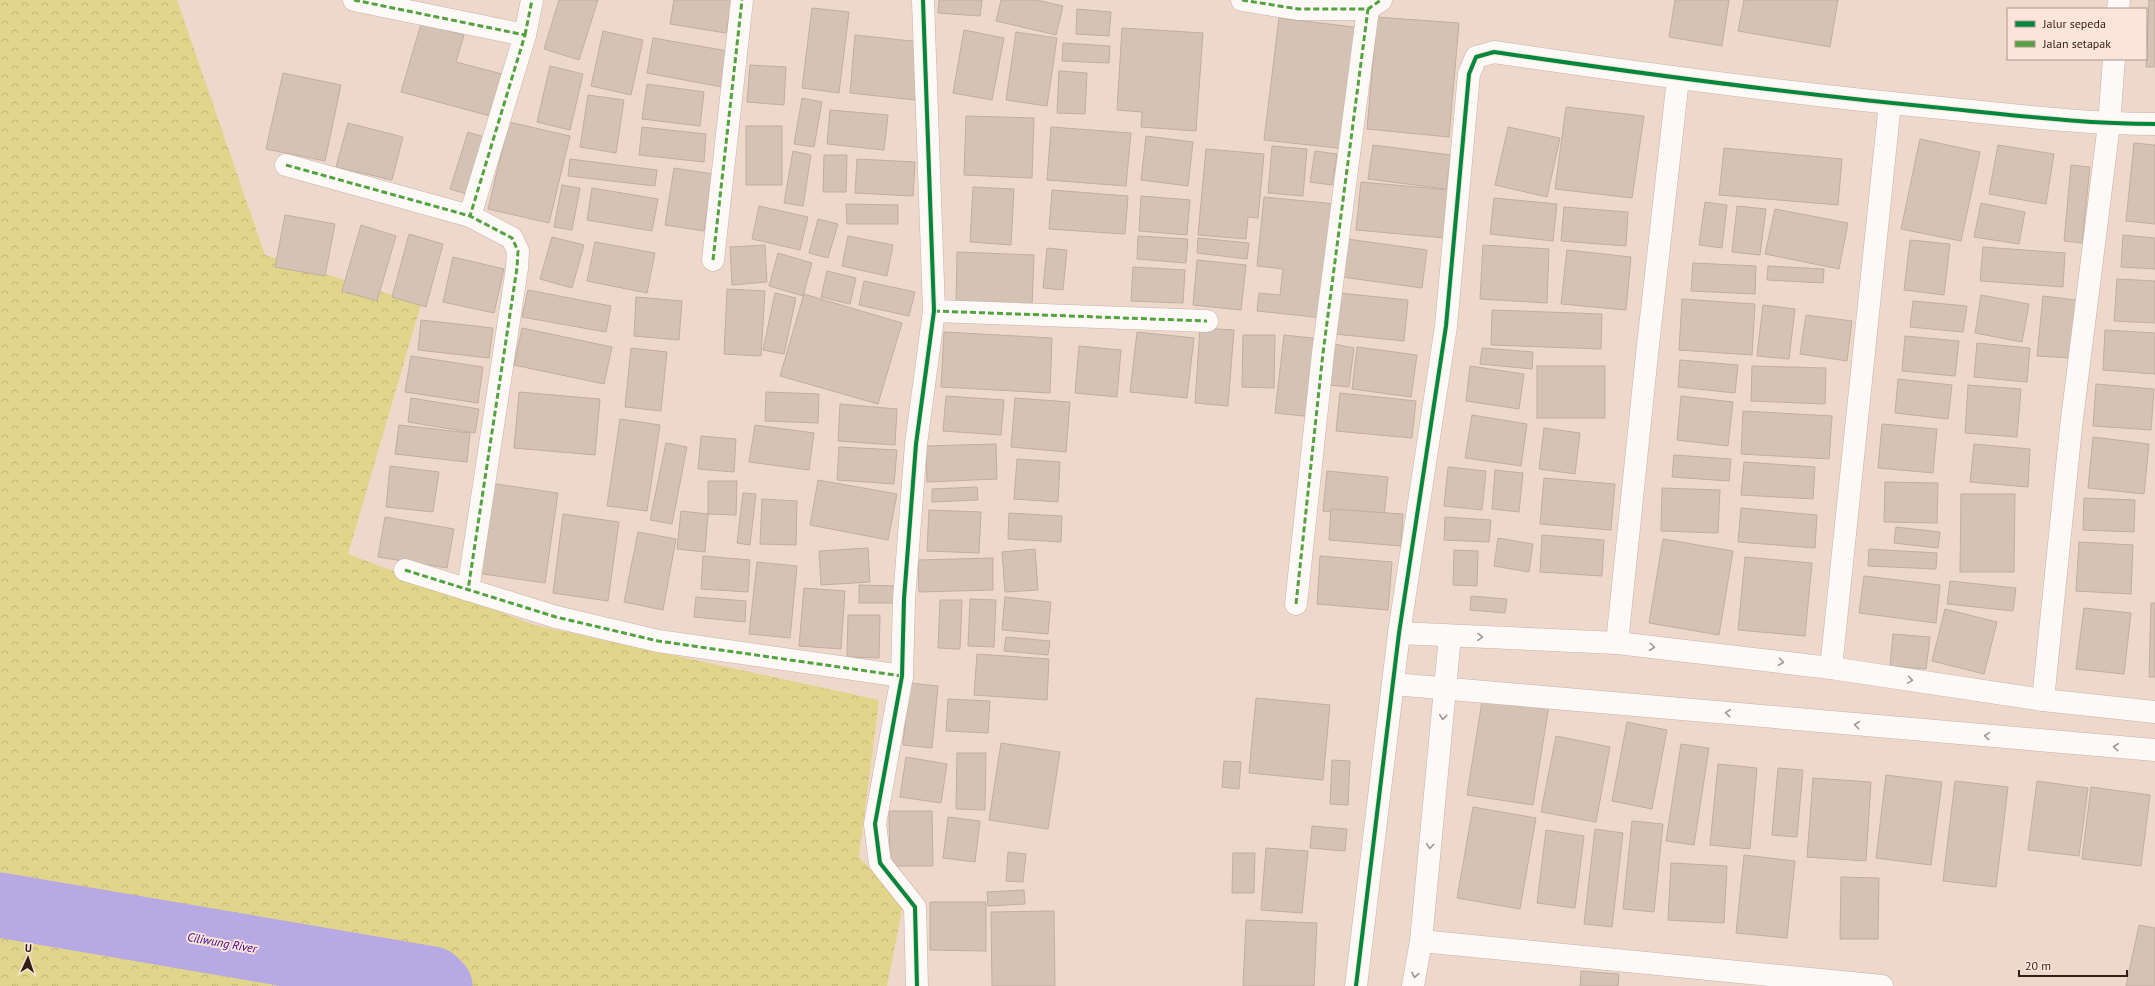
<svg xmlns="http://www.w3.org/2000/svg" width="2155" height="986" font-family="'PT Sans',sans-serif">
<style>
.forest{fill:url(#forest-crowns)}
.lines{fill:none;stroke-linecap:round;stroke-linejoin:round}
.river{stroke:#b7a9e4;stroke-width:65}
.building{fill:#d4c2b5;stroke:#c0aea1}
.minor-casing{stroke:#c7b3a9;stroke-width:23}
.minor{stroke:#fcf9f7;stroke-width:22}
.quiet{stroke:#52a23f;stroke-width:3;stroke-dasharray:6 3;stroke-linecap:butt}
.cycleway-casing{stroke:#fbe4d9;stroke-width:6}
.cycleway{stroke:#00873e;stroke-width:4}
.oneway{stroke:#a19691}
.labels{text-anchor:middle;stroke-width:4;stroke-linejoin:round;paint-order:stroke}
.water-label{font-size:12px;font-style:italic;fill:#3c0090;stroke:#fbe4d9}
</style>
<defs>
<pattern id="forest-crowns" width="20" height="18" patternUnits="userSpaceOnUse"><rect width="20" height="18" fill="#e0d58a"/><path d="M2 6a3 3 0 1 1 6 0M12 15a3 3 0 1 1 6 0" fill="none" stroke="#c1b676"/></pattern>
</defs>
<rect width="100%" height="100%" fill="#eed7cb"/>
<path class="forest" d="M0 0H177L265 255 421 304 348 554 534 625 879 700 859 857 903 905 887 986H414L408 977 394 986H0Z"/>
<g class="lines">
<path class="river" d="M0 905 433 979 440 986"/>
</g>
<g class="building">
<path d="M559 0H598L579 60 544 49Z"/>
<path d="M674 0H732L726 33 670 24Z"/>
<path d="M939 0H982L980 16 938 13Z"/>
<path d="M1001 0H1037L1063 6 1056 35 996 21Z"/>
<path d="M1675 0H1729L1722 46 1669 37Z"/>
<path d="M1744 0H1838L1830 47 1738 31Z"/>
<path d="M2149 0H2155V67H2146Z"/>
<path d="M812 8 849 12 839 93 802 88Z"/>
<path d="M1077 9 1111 12 1109 36 1076 34Z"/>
<path d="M1377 17 1459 23 1449 137 1367 129Z"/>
<path d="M1279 18 1361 28 1346 149 1264 140Z"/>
<path d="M421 24 464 35 456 62 506 75 494 117 401 92Z"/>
<path d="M1122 28 1203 33 1196 131 1141 127 1142 112 1117 110Z"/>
<path d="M964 30 1004 38 992 100 953 93Z"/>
<path d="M603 31 643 40 631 95 591 86Z"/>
<path d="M1016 32 1057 38 1047 106 1006 100Z"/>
<path d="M855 35 921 42 915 100 850 93Z"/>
<path d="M653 38 728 51 722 87 647 73Z"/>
<path d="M1063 43 1110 46 1109 63 1062 61Z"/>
<path d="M750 65 786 67 784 105 747 102Z"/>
<path d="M550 66 583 74 570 130 537 122Z"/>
<path d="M1059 71 1087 73 1085 114 1057 113Z"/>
<path d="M283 73 341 85 325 161 266 149Z"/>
<path d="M647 84 704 92 700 126 642 119Z"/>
<path d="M588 95 624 100 616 153 580 147Z"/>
<path d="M802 98 822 102 814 147 794 144Z"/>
<path d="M1566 107 1644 116 1632 198 1555 189Z"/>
<path d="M830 110 888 115 884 150 827 144Z"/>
<path d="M966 116 1034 118 1032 178 964 175Z"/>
<path d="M509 122 570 136 549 223 488 209Z"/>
<path d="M348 123 403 137 392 180 336 167Z"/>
<rect x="746" y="126" width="36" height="59"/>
<path d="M642 127 706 134 704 162 639 155Z"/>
<path d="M1051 127 1131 133 1126 186 1047 180Z"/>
<path d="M1508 127 1560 138 1547 197 1495 185Z"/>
<path d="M468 132 487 138 470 195 450 189Z"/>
<path d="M1146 136 1193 142 1188 186 1141 180Z"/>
<path d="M1920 139 1980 152 1961 241 1901 229Z"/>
<path d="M2134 143 2155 145V224L2126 221Z"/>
<path d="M1373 145 1451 155 1446 189 1368 179Z"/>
<path d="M1998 145 2054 154 2046 204 1989 194Z"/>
<path d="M1272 146 1307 149 1303 196 1268 193Z"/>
<path d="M1724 148 1842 159 1838 205 1719 195Z"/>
<path d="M1206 149 1264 154 1258 218 1248 217 1246 239 1198 235Z"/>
<path d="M793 151 811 155 803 206 784 203Z"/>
<path d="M1315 151 1337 154 1332 185 1310 182Z"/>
<path d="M824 155H847L846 192H823Z"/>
<path d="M570 159 657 170 655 186 568 176Z"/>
<path d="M857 159 915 162 913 196 855 193Z"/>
<path d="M2071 165 2090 167 2082 243 2064 241Z"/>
<path d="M674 168 713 174 704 231 665 225Z"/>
<path d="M1361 182 1450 190 1445 238 1356 230Z"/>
<path d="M562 185 580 188 572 230 554 227Z"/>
<path d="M973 187 1014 189 1011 245 970 242Z"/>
<path d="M592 188 658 199 652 231 587 220Z"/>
<path d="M1052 190 1128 196 1125 234 1049 229Z"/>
<path d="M1141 196 1190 200 1187 235 1139 231Z"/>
<path d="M1264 197 1336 204 1324 318 1257 311 1259 293 1280 295 1283 269 1257 266Z"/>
<path d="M1494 198 1557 204 1553 241 1490 234Z"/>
<path d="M1705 202 1727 205 1722 248 1699 245Z"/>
<path d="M1981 203 2025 212 2019 244 1974 237Z"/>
<path d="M846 204 898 205V224H847Z"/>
<path d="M759 206 808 217 800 250 752 239Z"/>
<path d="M1737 206 1766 209 1760 255 1732 252Z"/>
<path d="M1564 207 1628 212 1626 246 1561 241Z"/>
<path d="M1775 209 1848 223 1839 269 1765 254Z"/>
<path d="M285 215 335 224 325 276 275 267Z"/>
<path d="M818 219 838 224 828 258 809 253Z"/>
<path d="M361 225 396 236 377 301 342 291Z"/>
<path d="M409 234 443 244 426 307 392 297Z"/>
<path d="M2123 235 2155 238V269L2121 267Z"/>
<path d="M848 236 893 245 887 276 842 266Z"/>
<path d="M1138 236 1188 239 1186 263 1137 259Z"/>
<path d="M552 237 584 245 572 288 540 279Z"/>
<path d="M1198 238 1249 243 1247 259 1197 253Z"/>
<path d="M1347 239 1427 250 1422 288 1342 277Z"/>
<path d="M1910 240 1950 244 1944 295 1904 290Z"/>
<path d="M595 242 655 253 647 293 587 281Z"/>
<path d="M765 245 767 282 732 285 730 247Z"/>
<path d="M1483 245 1549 249 1547 303 1480 299Z"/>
<path d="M1983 247 2065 253 2063 287 1980 281Z"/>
<path d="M1047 248 1067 250 1063 290 1043 288Z"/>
<path d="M1567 250 1631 257 1626 310 1561 304Z"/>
<path d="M957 252 1034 255 1032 308 956 307Z"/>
<path d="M778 253 812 263 803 296 769 286Z"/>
<path d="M453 257 504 269 494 313 443 302Z"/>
<path d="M1197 260 1246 265 1241 310 1193 305Z"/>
<path d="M1693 263 1756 266 1755 294 1691 291Z"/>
<path d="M1768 266 1824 269 1823 283 1767 280Z"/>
<path d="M1133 267 1185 270 1183 303 1131 301Z"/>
<path d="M827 271 856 278 850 304 821 297Z"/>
<path d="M2117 279 2155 281V323L2114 321Z"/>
<path d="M864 281 915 292 909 316 859 305Z"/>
<path d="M727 289 765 291 761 356 724 354Z"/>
<path d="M528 290 611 306 606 332 522 317Z"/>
<path d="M775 293 796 298 784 354 763 350Z"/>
<path d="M1339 293 1408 300 1404 341 1334 334Z"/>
<path d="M804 294 902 323 878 404 780 376Z"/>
<path d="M1981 295 2029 304 2022 342 1975 333Z"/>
<path d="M2043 296 2076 300 2071 358 2037 356Z"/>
<path d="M636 297 682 301 679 340 634 336Z"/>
<path d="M1682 299 1755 304 1752 355 1679 350Z"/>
<path d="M1913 301 1967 306 1963 332 1910 327Z"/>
<path d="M1763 305 1795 309 1789 359 1757 356Z"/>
<path d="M1492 310 1602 314 1601 349 1491 345Z"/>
<path d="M1806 315 1852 321 1847 361 1800 354Z"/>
<path d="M421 320 493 328 489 358 418 350Z"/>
<path d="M522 328 612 347 604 384 514 365Z"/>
<path d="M1200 328 1234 330 1228 406 1195 403Z"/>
<path d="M2105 330 2155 333V374L2103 370Z"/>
<path d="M944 332 1052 338 1050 393 941 387Z"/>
<path d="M1137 332 1194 338 1187 398 1130 392Z"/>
<path d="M1243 335H1275L1274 388 1242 387Z"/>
<path d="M1284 335 1322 339 1313 417 1275 413Z"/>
<path d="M1905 336 1959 341 1955 376 1902 371Z"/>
<path d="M1977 343 2030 348 2027 382 1974 377Z"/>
<path d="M1334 344 1354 348 1349 387 1328 385Z"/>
<path d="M1079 346 1121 350 1117 397 1075 393Z"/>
<path d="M1357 347 1417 355 1411 397 1352 389Z"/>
<path d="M631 348 667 352 661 411 625 407Z"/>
<path d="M1482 348 1533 352 1532 369 1480 364Z"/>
<path d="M411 356 483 367 478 403 405 392Z"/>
<path d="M1680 360 1738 365 1735 393 1678 387Z"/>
<path d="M1470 366 1524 374 1519 409 1466 401Z"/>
<rect x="1537" y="366" width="68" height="52"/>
<path d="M1752 366 1826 368 1825 404 1751 401Z"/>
<path d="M1898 379 1952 385 1948 419 1895 413Z"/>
<path d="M2096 384 2154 389 2151 430 2093 426Z"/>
<path d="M1968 385 2021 389 2017 437 1965 433Z"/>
<path d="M519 392 600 399 595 455 514 448Z"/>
<path d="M766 392 819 394 818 423 765 421Z"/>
<path d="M1340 393 1416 401 1412 438 1336 431Z"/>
<path d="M946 396 1004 400 1001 435 943 431Z"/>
<path d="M1681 396 1733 402 1728 446 1677 440Z"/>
<path d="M411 398 479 409 475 433 408 422Z"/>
<path d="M1015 398 1070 402 1066 452 1011 447Z"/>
<path d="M840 404 897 409 895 445 838 441Z"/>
<path d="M1743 411 1832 416 1829 459 1741 454Z"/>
<path d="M1472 415 1527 424 1521 466 1465 458Z"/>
<path d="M620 419 660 425 647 511 607 506Z"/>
<path d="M1882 424 1937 429 1933 473 1878 468Z"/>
<path d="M399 425 470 433 467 462 395 454Z"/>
<path d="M755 425 814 433 809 470 749 462Z"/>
<path d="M1544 428 1580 433 1575 474 1539 469Z"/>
<path d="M701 436 736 439 734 472 698 469Z"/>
<path d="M2093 437 2149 444 2144 494 2088 488Z"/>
<path d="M666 443 687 447 672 524 650 520Z"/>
<path d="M996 444 997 479 927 482 926 446Z"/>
<path d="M1974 444 2030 449 2028 487 1970 482Z"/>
<path d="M839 447 897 450 894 484 837 480Z"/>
<path d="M1674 455 1731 459 1729 481 1672 477Z"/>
<path d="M1017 459 1060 462 1058 502 1014 499Z"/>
<path d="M1744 462 1815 467 1813 499 1741 495Z"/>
<path d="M390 466 439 472 433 512 386 507Z"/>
<path d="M1448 467 1486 471 1482 510 1444 506Z"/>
<path d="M1495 470 1523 473 1519 512 1492 509Z"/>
<path d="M1327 471 1388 477 1384 518 1323 511Z"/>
<path d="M1544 478 1615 484 1611 530 1540 524Z"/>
<path d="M818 480 897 494 888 540 810 525Z"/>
<path d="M708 481H737L736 515 708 514Z"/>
<path d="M1885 482 1938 483 1937 523 1884 522Z"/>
<path d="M489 483 558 493 545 583 476 573Z"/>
<path d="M977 487 978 500 932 502V489Z"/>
<path d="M1662 488 1720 490 1718 533 1661 531Z"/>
<path d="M743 493 756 494 750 545 737 543Z"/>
<path d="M1961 494H2015L2014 572H1960Z"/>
<path d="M2084 498 2135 500 2134 532 2083 530Z"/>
<path d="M762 499 797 501 796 545 760 544Z"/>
<path d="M1741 508 1817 515 1815 548 1738 542Z"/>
<path d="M1331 509 1403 514 1401 546 1329 540Z"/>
<path d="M929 510 981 512 979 553 927 551Z"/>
<path d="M681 511 708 514 705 552 677 549Z"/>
<path d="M1009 513 1062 516 1061 542 1008 539Z"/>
<path d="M563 514 619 522 608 601 553 593Z"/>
<path d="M385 517 454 529 447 568 378 557Z"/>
<path d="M1445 517 1491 520 1489 542 1444 540Z"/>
<path d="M1896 527 1940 532 1938 548 1894 543Z"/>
<path d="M638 532 676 539 663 610 624 602Z"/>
<path d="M1542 535 1604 540 1602 576 1540 572Z"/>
<path d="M1498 538 1533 544 1529 572 1494 566Z"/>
<path d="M1663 539 1733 551 1719 635 1649 623Z"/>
<path d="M2079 542 2133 545 2131 594 2076 591Z"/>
<path d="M868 548 870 582 821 585 819 551Z"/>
<path d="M1035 549 1038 590 1005 592 1002 552Z"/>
<path d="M1869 549 1937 553 1936 569 1868 566Z"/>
<path d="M1454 550 1478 551 1477 586 1453 585Z"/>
<path d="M703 556 750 560 748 592 701 589Z"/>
<path d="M1320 556 1392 562 1388 610 1317 604Z"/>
<path d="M1745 557 1812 563 1805 636 1738 630Z"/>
<path d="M993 558V590L919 592 918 560Z"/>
<path d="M757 562 797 566 790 638 749 634Z"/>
<path d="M1864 576 1940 585 1936 623 1859 613Z"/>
<path d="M1950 581 2016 588 2013 611 1947 604Z"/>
<path d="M859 585 894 586 895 603H859Z"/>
<path d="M804 588 845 591 841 649 799 646Z"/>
<path d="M1471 596 1507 599 1505 613 1470 610Z"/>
<path d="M696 597 746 601 745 622 694 617Z"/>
<path d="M1005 597 1051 602 1048 634 1002 630Z"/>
<path d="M970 599 996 600 994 647 968 646Z"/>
<path d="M940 600H962L960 649 938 648Z"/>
<path d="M2151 603H2155V677H2149Z"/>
<path d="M2084 608 2131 613 2124 674 2076 669Z"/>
<path d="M1945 609 1997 622 1984 674 1932 661Z"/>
<path d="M848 615H880L879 658 847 657Z"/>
<path d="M1893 634 1930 637 1926 669 1890 666Z"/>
<path d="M1006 637 1050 641 1048 655 1004 651Z"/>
<path d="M977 654 1049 659 1047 700 974 695Z"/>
<path d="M909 683 938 686 932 748 903 745Z"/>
<path d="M1483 695 1549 705 1533 805 1467 795Z"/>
<path d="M1256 698 1330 705 1323 780 1249 773Z"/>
<path d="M948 699 990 701 988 733 946 731Z"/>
<path d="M1627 722 1667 730 1652 809 1612 801Z"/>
<path d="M1556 736 1610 747 1596 822 1541 812Z"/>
<path d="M1001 743 1060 752 1048 829 989 820Z"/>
<path d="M1681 744 1709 748 1694 845 1666 841Z"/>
<path d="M957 753H986L985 810 956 809Z"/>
<path d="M906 757 947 764 941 803 900 797Z"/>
<path d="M1332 760 1350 761 1348 805 1330 804Z"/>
<path d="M1224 761 1241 762 1239 789 1222 787Z"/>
<path d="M1718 764 1757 768 1750 849 1710 845Z"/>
<path d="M1778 768 1803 770 1797 837 1772 835Z"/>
<path d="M1886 775 1942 782 1931 865 1876 858Z"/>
<path d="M1813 778 1871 782 1866 861 1807 857Z"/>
<path d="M1955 781 2008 787 1996 887 1943 881Z"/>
<path d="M2037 781 2088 788 2079 856 2028 850Z"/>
<path d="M2091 787 2150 795 2141 866 2082 859Z"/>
<path d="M1473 807 1536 818 1520 909 1457 898Z"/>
<path d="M889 811H932L933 866H890Z"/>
<path d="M948 817 980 821 975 862 943 858Z"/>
<path d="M1632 821 1663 824 1654 912 1623 909Z"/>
<path d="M1312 826 1347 829 1345 851 1310 848Z"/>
<path d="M1595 829 1623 833 1612 927 1584 924Z"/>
<path d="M1546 830 1584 836 1575 908 1537 903Z"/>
<path d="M1266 848 1308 851 1302 913 1261 910Z"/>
<path d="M1008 852 1026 854 1023 882 1006 881Z"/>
<path d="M1233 853H1255L1254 893H1232Z"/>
<path d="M1744 855 1795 861 1787 938 1736 933Z"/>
<path d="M1671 863 1727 866 1724 923 1668 920Z"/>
<path d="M1841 877 1879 878 1878 939H1840Z"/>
<path d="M1024 890 1025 904 988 906 987 892Z"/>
<path d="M930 902H986V951L930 950Z"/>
<path d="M1054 911 1055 986H992L991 912Z"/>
<path d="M1246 920 1317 923 1314 986H1243Z"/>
<path d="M2139 925 2155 928V986H2126Z"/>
<path d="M1581 971 1619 974 1618 986H1580Z"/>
</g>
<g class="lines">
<defs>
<g id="minor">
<path d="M354 0 525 35 470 216"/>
<path d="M1242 0 1298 9H1368L1381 0"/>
<path d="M2118 9 2119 0"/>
<path d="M525 35 532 0"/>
<path d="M286 165 470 216 512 238 518 251 517 268 468 590"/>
<path d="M713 260 742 0"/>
<path d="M934 311 1207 321"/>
<path d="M405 570 556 617 658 641 902 676"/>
<path d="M1296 604 1323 353 1368 9"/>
<path d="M1399 633 1617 643 1831 668 2043 700 2155 712"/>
<path d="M1617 643 1647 354 1678 79"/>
<path d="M1831 668 1890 103"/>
<path d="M1393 684 2155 750"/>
<path d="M2043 700 2071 427 2109 124 2114 59"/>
<path d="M1421 941 1882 986"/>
<path d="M917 986 915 907 880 863 875 824 902 676 904 599 916 444 934 311 923 0"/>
<path d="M1356 986 1399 633 1446 326 1469 74 1476 57 1494 52C1643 74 1792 94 1942 108 2013 115 2084 124 2155 124"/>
<path d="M1413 986 1421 941 1450 636"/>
</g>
</defs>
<use href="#minor" class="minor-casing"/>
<use href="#minor" class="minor"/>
<g class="quiet">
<path d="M354 0 525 35 470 216"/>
<path d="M1242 0 1298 9H1368L1381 0"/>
<path d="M525 35 532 0"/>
<path d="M286 165 470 216 512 238 518 251 517 268 468 590"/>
<path d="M713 260 742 0"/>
<path d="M934 311 1207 321"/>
<path d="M405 570 556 617 658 641 902 676"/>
<path d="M1296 604 1323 353 1368 9"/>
</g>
<defs>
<g id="cycleway">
<path d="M917 986 915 907 880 863 875 824 902 676 904 599 916 444 934 311 923 0"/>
<path d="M1356 986 1399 633 1446 326 1469 74 1476 57 1494 52C1643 74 1792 94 1942 108 2013 115 2084 124 2155 124"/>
</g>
</defs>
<use href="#cycleway" class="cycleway-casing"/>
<use href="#cycleway" class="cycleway"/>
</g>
<defs><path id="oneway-chevron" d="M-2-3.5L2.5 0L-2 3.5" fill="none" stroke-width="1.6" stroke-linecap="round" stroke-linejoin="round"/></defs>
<g class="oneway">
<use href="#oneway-chevron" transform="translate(1480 637) rotate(2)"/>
<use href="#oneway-chevron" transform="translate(1652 647) rotate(7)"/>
<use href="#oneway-chevron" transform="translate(1781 662) rotate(7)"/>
<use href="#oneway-chevron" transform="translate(1910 680) rotate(9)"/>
<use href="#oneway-chevron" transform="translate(1728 713) rotate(-175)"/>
<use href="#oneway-chevron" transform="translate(1443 717) rotate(96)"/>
<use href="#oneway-chevron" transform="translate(1857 725) rotate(-175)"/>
<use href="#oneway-chevron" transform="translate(1987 736) rotate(-175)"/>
<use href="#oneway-chevron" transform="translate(2116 747) rotate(-175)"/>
<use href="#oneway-chevron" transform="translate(1430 846) rotate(96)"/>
<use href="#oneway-chevron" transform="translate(1415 975) rotate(101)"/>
</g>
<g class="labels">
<g class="water-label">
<text transform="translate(222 943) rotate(10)" y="4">Ciliwung River</text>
</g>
</g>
<rect x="2007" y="8" width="140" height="52" fill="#fbe4d9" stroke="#ab958a"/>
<rect x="2015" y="21" width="20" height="6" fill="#00873e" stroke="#ab958a"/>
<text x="2043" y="28" font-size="12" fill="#321e14">Jalur sepeda</text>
<rect x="2015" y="41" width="20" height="6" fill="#52a23f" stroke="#ab958a"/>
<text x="2043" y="48" font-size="12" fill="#321e14">Jalan setapak</text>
<g transform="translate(28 958) rotate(3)" stroke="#fbe4d9" stroke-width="3" paint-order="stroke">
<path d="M0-3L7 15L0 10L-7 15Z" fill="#321e14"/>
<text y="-6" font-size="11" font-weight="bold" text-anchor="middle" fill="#321e14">U</text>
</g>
<path d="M2019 970v6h108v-6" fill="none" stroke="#321e14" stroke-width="2"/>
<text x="2025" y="970" font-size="12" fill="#321e14" stroke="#fbe4d9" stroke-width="3" paint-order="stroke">20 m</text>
</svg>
